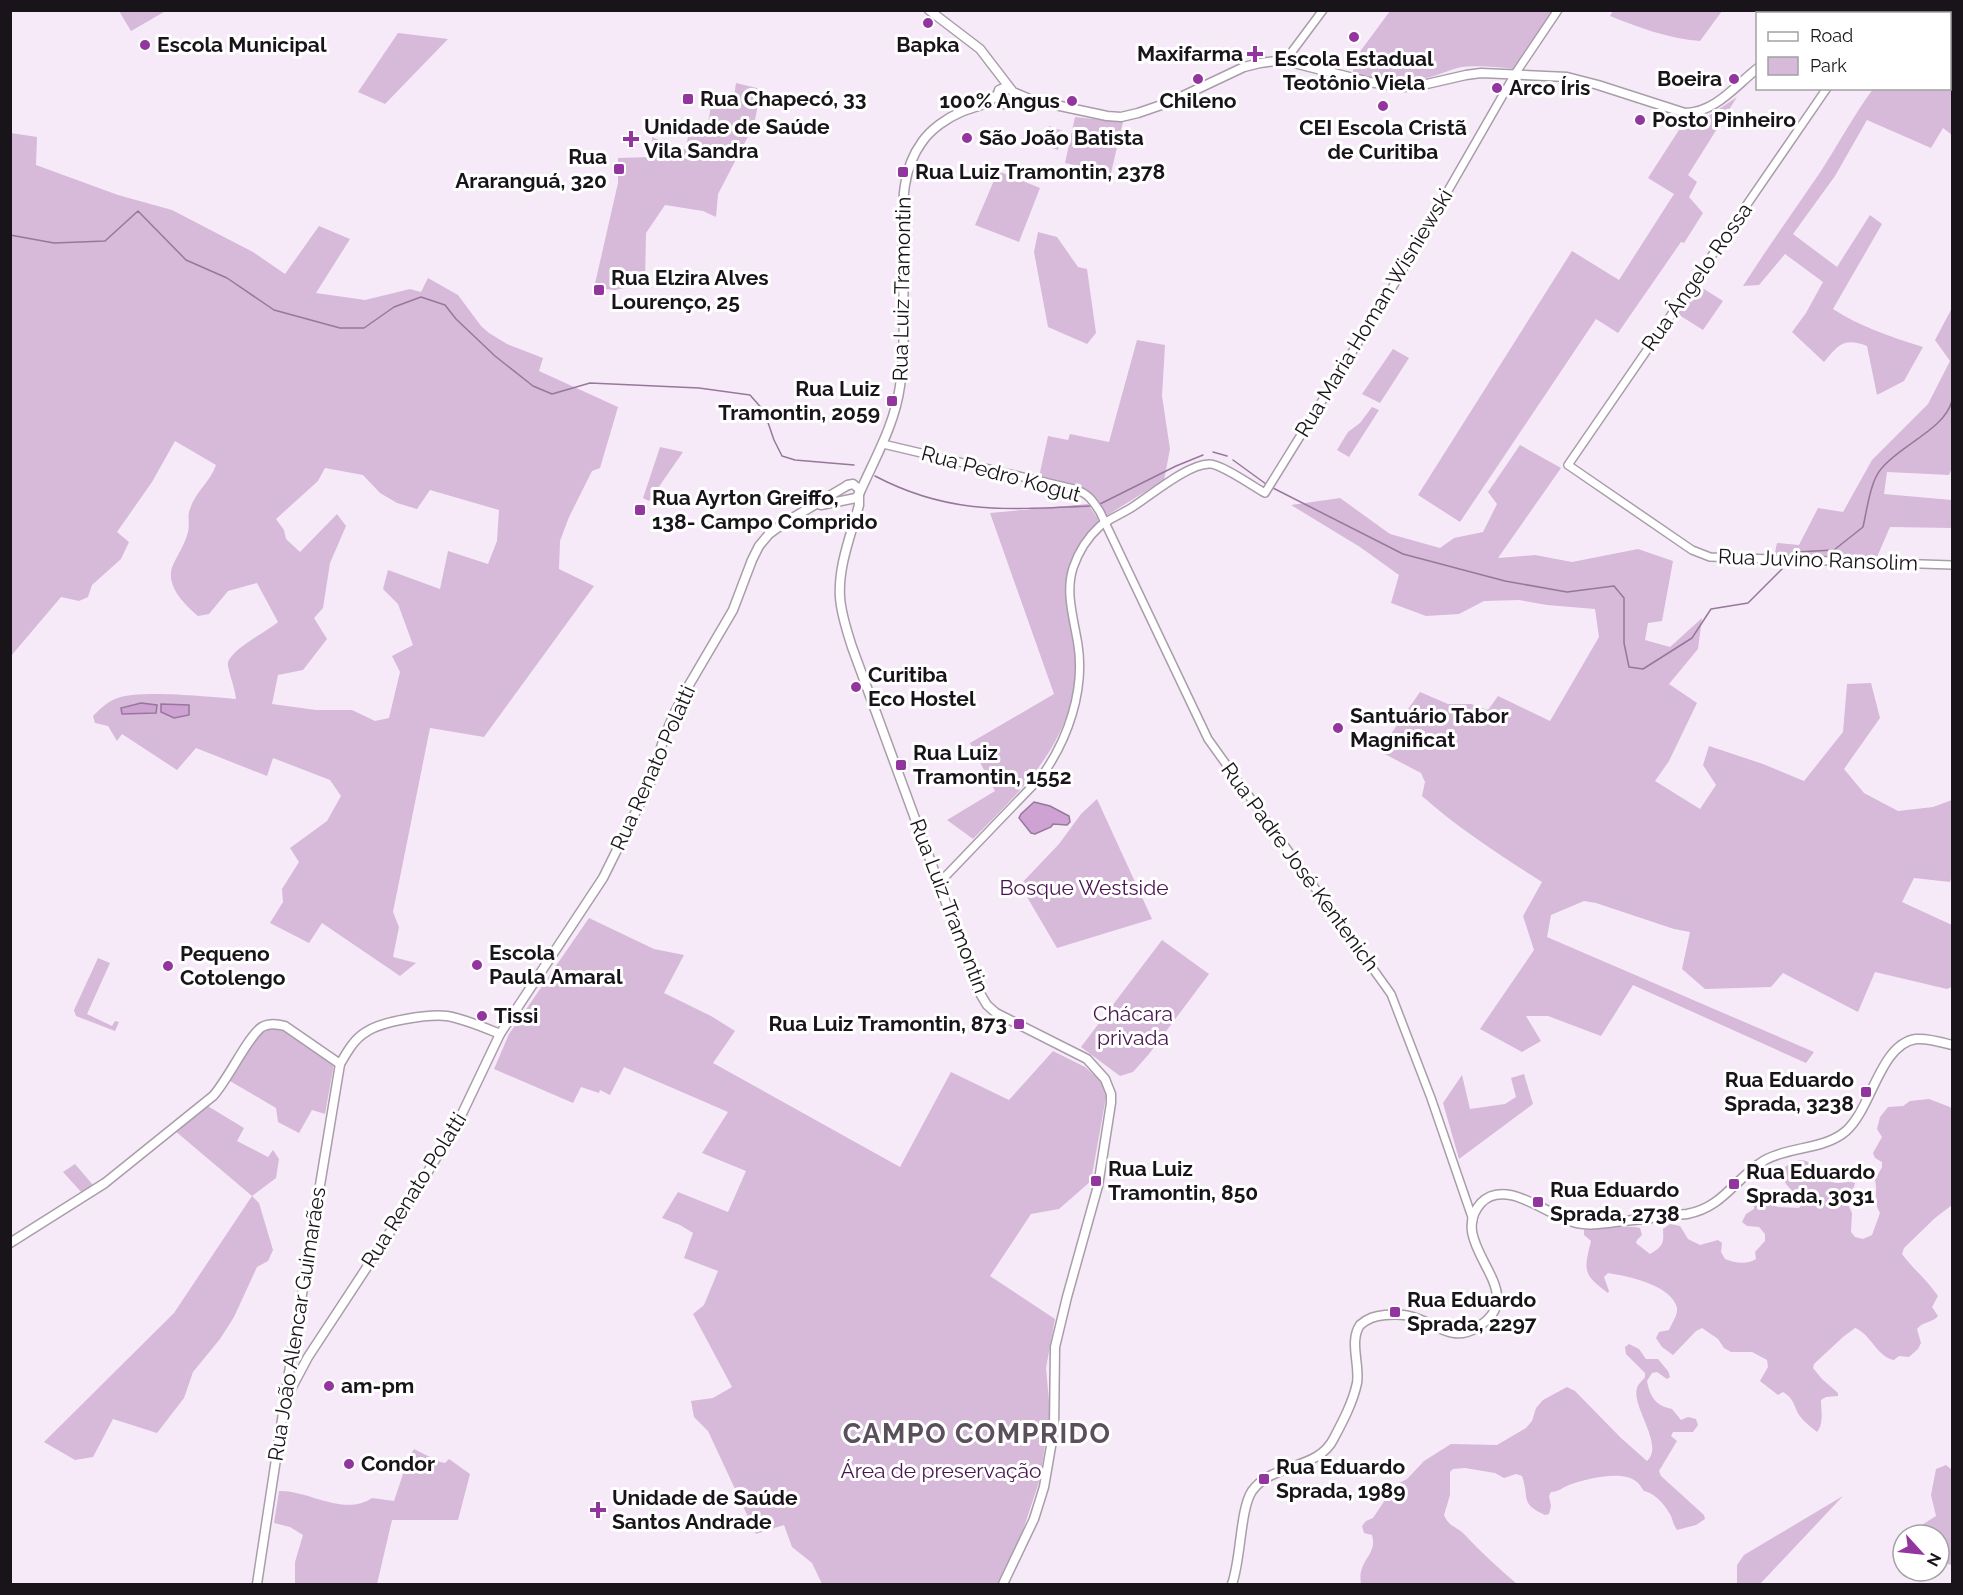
<svg xmlns="http://www.w3.org/2000/svg" width="1963" height="1595" font-family="Raleway,sans-serif">
<style>
.green{fill:#d7b9da;fill-rule:evenodd}
.water{fill:#cea2d3;stroke:#97779b;stroke-width:1.5}
.lines{fill:none;stroke-linecap:round;stroke-linejoin:round}
.stream{stroke:#97779b;stroke-width:1.5}
.minor-casing{stroke:#a99daa;stroke-width:10}
.major-casing{stroke:#a99daa;stroke-width:11}
.minor{stroke:#fff;stroke-width:7}
.major{stroke:#fff;stroke-width:8}
.poi-dot{fill:#93359e;stroke:#fff;stroke-width:2}
.labels{text-anchor:middle;stroke-width:6;stroke-linejoin:round;paint-order:stroke}
.poi-label{font-size:21px;font-weight:bold;fill:#181419;stroke:#fff;text-anchor:start}
.street-label{font-size:21px;fill:#181419;stroke:#fff}
.park-label{font-size:21px;fill:#49134f;stroke:#fff}
.district-label{font-size:27px;font-weight:bold;letter-spacing:1.5px;fill:#5a505b;stroke:#fff}
</style>
<rect width="100%" height="100%" fill="#f7eaf8"/>
<g class="green">
<path d="M162 10 164 12 131 31 119 11Z"/>
<path d="M1775 10H1869V11L1867 14 1771 13Z"/>
<path d="M1390 11H1553L1513 69C1503 67 1471 65 1462 67 1447 70 1433 78 1417 80 1397 83 1372 80 1352 74L1359 53Z"/>
<path d="M1613 11V10L1722 11 1700 41C1669 39 1638 27 1610 16Z"/>
<path d="M398 33 448 39 385 104 358 92Z"/>
<path d="M1952 78V135L1943 128 1931 148 1867 120 1835 176 1793 234 1837 267 1870 215 1882 224 1833 309C1861 327 1891 337 1923 347L1904 381 1877 395 1867 346C1844 337 1838 345 1824 362L1792 332 1806 313 1823 282 1785 254 1759 285 1743 286C1768 247 1795 209 1821 171 1839 143 1854 115 1873 89L1950 88V79Z"/>
<path d="M736 83 761 89 754 125 718 194 716 217 703 211 665 205 646 233 645 283 615 290 594 288 618 183V158L653 157 652 137 679 149H686L689 129H707L712 100 733 102Z"/>
<path d="M1737 97 1688 175 1697 182 1689 197 1703 213 1684 243 1681 242 1618 333 1596 319 1460 522 1418 495 1572 251 1619 280 1674 194 1648 178 1686 119 1710 115Z"/>
<path d="M1075 117 1123 122 1111 173 1065 163Z"/>
<path d="M1049 126 1063 131 1058 150 1043 145Z"/>
<path d="M11 133 37 137 36 165 118 195 172 210 253 252 285 274 319 226 350 239 316 293 365 300 410 289 421 292 428 278 458 295 481 326 489 333 507 344 543 358 539 371 618 407 600 468 592 471 569 517 560 541 559 569 594 586 484 737 430 728 393 912 399 927 393 957 416 963 400 976 322 923 309 943 270 923 283 902 282 889 299 862 290 848 327 821 341 796 330 780 273 758 267 776 196 748 177 770 122 734 117 741 108 726 95 723 93 716C100 709 106 703 115 699 138 689 209 697 236 699 235 688 230 677 228 666 225 652 268 631 278 622L257 583 228 591 209 614 198 616C185 605 164 585 173 565 178 554 185 544 188 532 190 524 187 516 190 509 195 492 211 481 216 465L175 441 152 482 117 532 129 542 121 559 92 585 88 597 79 601 61 597 11 656ZM325 468 363 475 380 493 397 503 417 509 430 490 499 510 497 541 488 564 448 551 440 589 388 570 383 589 398 604 413 645 392 656 400 672 389 718 375 721 352 710H316L272 704 278 675 303 670 327 639 314 618 323 608 330 563 346 526 337 514 300 552 286 539 284 530 276 519 318 481Z"/>
<path d="M998 171 1040 188 1019 242 975 225Z"/>
<path d="M1038 232 1057 237 1078 267 1087 269 1096 333 1087 344 1048 327 1034 252Z"/>
<path d="M1696 284 1723 301 1703 330 1676 313Z"/>
<path d="M1952 308V468L1949 475 1887 472 1884 494 1952 500V528L1890 527 1877 557H1774L1777 543 1799 545 1818 508 1843 512 1872 460 1928 404 1950 361 1935 340Z"/>
<path d="M1137 340 1165 345 1162 396 1170 449 1164 480 1106 516 1095 497 1086 490 1039 477 1048 436 1068 440 1070 434 1109 442Z"/>
<path d="M1393 349 1409 358 1380 403 1362 394Z"/>
<path d="M1372 407 1379 410 1349 457 1337 450 1348 432 1360 423Z"/>
<path d="M1520 445 1561 468 1498 558 1535 555 1572 562 1638 549 1673 561 1662 621 1648 623 1645 640 1670 647 1702 618 1698 649 1669 684 1697 703 1669 761 1655 781 1700 809 1716 785 1703 765 1709 746 1763 764 1804 781 1843 732 1847 684 1871 683 1880 718 1844 769 1864 793 1898 811 1933 807 1952 800V875L1950 882 1914 878 1902 902 1952 925V987L1947 989 1875 972 1858 1012 1783 973 1771 987 1705 989 1682 969 1690 932 1674 929 1596 903 1584 901 1551 915 1547 937 1814 1052 1806 1063 1633 985 1601 1036 1548 1016H1526L1541 1041 1522 1052 1480 1029 1534 950 1523 916 1542 882C1500 855 1459 829 1422 796L1425 782 1421 773 1379 751 1420 692 1448 704H1471L1488 710 1498 696 1550 721 1599 637 1595 609 1547 605 1519 600 1484 601 1459 614 1426 616 1391 603 1399 575 1360 547 1291 505 1340 498 1390 534 1440 548 1454 538 1483 532 1497 504 1488 492Z"/>
<path d="M660 447 683 452 649 501 643 498Z"/>
<path d="M1088 504 1100 522C1036 580 1090 631 1072 699 1056 760 1015 796 973 839L947 820 995 791 970 743 1054 694 990 513Z"/>
<path d="M1097 799 1152 919 1057 948 1020 885 1059 844 1081 814Z"/>
<path d="M589 918 654 949 684 955 664 993 711 1016 735 1031 713 1063 900 1167 951 1072 1009 1100 1053 1051 1085 1067 1102 1082 1106 1097 1091 1181 1059 1209 1031 1214 990 1276 1055 1319 1046 1368 1050 1412 1040 1479 1017 1548 997 1584H822L812 1563 792 1547 784 1525 756 1534 708 1431 694 1417 691 1401 713 1398 732 1387 693 1314 704 1305 718 1271 684 1258 693 1233 680 1225 662 1218 678 1192 728 1212 746 1171 702 1153 728 1112 624 1067 610 1095 600 1090 599 1093 581 1087 573 1103 494 1069 509 1034Z"/>
<path d="M1162 940 1209 974 1149 1054 1133 1072 1120 1076 1081 1047Z"/>
<path d="M98 958 110 963 87 1014 112 1026 115 1021 119 1022 115 1031 76 1016 74 1010Z"/>
<path d="M273 1028 287 1032 334 1064 325 1114 312 1110 299 1133 278 1122 276 1108 230 1081C241 1064 252 1035 273 1028Z"/>
<path d="M1524 1074 1533 1104 1459 1159 1443 1103 1462 1075 1470 1109 1505 1104 1516 1097 1511 1078Z"/>
<path d="M1929 1099 1950 1107 1952 1110V1205L1935 1218 1904 1248 1902 1254C1913 1269 1927 1280 1938 1296L1932 1307 1938 1316C1933 1323 1923 1321 1917 1329L1921 1343 1918 1349 1909 1357 1899 1356 1894 1360C1877 1357 1871 1334 1855 1328L1843 1337 1814 1364 1813 1368 1822 1379 1838 1393V1396L1826 1397 1821 1400C1821 1411 1824 1424 1817 1432 1811 1427 1804 1422 1799 1415 1794 1407 1794 1398 1783 1392L1778 1395 1760 1381 1768 1367 1767 1360 1752 1352H1731L1724 1348 1718 1339 1702 1328 1696 1331 1673 1355 1662 1347 1656 1338 1659 1332 1669 1330C1672 1323 1678 1315 1677 1308 1672 1285 1627 1276 1608 1273L1604 1277 1609 1291 1608 1293C1582 1274 1584 1270 1591 1241L1584 1235V1230C1592 1227 1600 1229 1609 1228 1620 1227 1628 1226 1640 1228L1642 1235 1637 1240 1636 1243 1650 1254C1663 1246 1664 1244 1663 1229L1670 1224 1680 1226 1688 1239 1700 1245 1718 1240 1722 1243 1721 1252 1725 1259C1735 1263 1746 1265 1756 1259L1755 1252 1765 1241V1234L1759 1227 1747 1226 1742 1222 1746 1214 1754 1209V1204L1760 1200 1778 1207 1799 1208 1803 1203 1786 1184 1782 1176 1785 1167C1814 1148 1810 1174 1832 1182 1840 1185 1847 1180 1855 1183L1854 1187 1848 1193 1846 1200 1852 1213 1851 1232 1855 1237 1863 1239 1872 1235 1880 1213C1873 1200 1878 1194 1875 1180L1882 1167V1162L1875 1158 1873 1153 1882 1137 1877 1129 1880 1117 1888 1107 1903 1106 1910 1101Z"/>
<path d="M206 1105 244 1128 237 1141 268 1157 273 1150 279 1159 276 1178 252 1196 259 1203 273 1250 268 1261 257 1267 234 1317 220 1339 193 1372 184 1398 157 1433 113 1419 93 1457 75 1460 44 1442 174 1313 252 1196 174 1130Z"/>
<path d="M75 1164 93 1185 82 1193 63 1172Z"/>
<path d="M1629 1344 1639 1349 1646 1359H1658L1668 1371 1670 1377 1667 1379 1657 1372 1652 1373 1647 1381C1650 1397 1656 1406 1672 1409L1681 1420 1688 1417 1696 1419 1698 1425 1693 1432H1673L1671 1436 1677 1441 1659 1471 1661 1476 1704 1515 1705 1519 1696 1525 1677 1530C1673 1524 1673 1521 1671 1516 1666 1506 1655 1493 1644 1491 1642 1489 1641 1486 1639 1484 1626 1468 1585 1479 1569 1485 1562 1488 1558 1492 1551 1492L1549 1496 1551 1506 1549 1514 1545 1515C1519 1503 1530 1499 1522 1476L1516 1474 1504 1478 1495 1473 1465 1468 1453 1469 1450 1472V1495L1444 1515C1449 1527 1456 1526 1464 1534 1481 1552 1498 1568 1517 1584H1361C1357 1559 1378 1556 1372 1535L1364 1533 1362 1526 1366 1521 1373 1518 1395 1485 1407 1479 1424 1461 1451 1444 1497 1445 1526 1428 1532 1421 1536 1408 1543 1400 1567 1387 1575 1391 1621 1438 1647 1461C1665 1445 1631 1407 1637 1388 1638 1384 1643 1380 1645 1377V1373L1626 1354 1625 1347Z"/>
<path d="M414 1449 440 1462 445 1463 449 1459 470 1474 458 1520H392L377 1584H295V1562L303 1535 290 1527 274 1523 279 1491C308 1490 344 1517 372 1498L394 1501 408 1459Z"/>
<path d="M1946 1465 1952 1470V1565L1939 1562V1535H1910L1917 1528 1936 1516 1931 1495 1936 1469Z"/>
<path d="M1843 1496 1760 1584H1737V1565L1744 1555Z"/>
</g>
<g class="water">
<path d="M141 703 157 705 156 713 122 714 121 708Z"/>
<path d="M161 704 189 705V715L174 718 161 712Z"/>
<path d="M1034 802 1050 806 1069 816 1070 822 1067 825 1053 824 1051 827 1035 834 1031 833 1019 818 1021 814Z"/>
</g>
<g class="lines">
<g class="stream">
<path d="M10 235 54 243 105 241 138 211 186 260 227 278 274 310 340 328H364L394 307 421 297 445 305 456 319 495 356 533 386 552 394 590 383 699 388 750 395 764 411 774 440 782 456 795 460 854 465"/>
<path d="M1213 452 1227 456"/>
<path d="M1233 460 1266 484"/>
<path d="M875 476C951 516 1009 509 1091 506"/>
<path d="M1273 488 1403 554 1505 581 1567 592 1614 586 1624 598V643L1629 667 1643 669 1692 638 1711 609 1748 603 1782 569"/>
<path d="M1100 504 1176 466 1203 455"/>
<path d="M1796 552 1834 550 1863 527C1867 510 1870 482 1881 469 1900 445 1944 430 1952 401"/>
</g>
<defs>
<g id="minor">
<path d="M1285 61 1323 10"/>
<path d="M1827 88 1568 465 1692 550 1710 557 1952 565"/>
<path d="M883 444 1074 489C1088 493 1093 501 1100 512L1208 739 1391 994 1431 1098 1473 1220"/>
<path d="M940 882 1041 777C1068 740 1085 690 1078 645 1074 619 1065 593 1073 568 1078 553 1088 537 1100 526 1109 519 1121 514 1131 508 1150 496 1188 464 1209 464 1220 463 1254 487 1265 493L1395 283 1515 74 1558 10"/>
</g>
<g id="major">
<path d="M929 10 980 49 1013 92 1032 100 1107 116 1121 117 1138 113 1170 102 1244 67 1260 63 1276 61 1290 62 1369 82 1402 87 1418 86 1466 75 1481 73 1567 77 1598 85 1685 113C1715 113 1736 85 1758 68"/>
<path d="M1950 72H1952"/>
<path d="M1010 89 1006 87 999 90 997 97 1000 101 1004 104 1035 106"/>
<path d="M860 492C875 458 895 424 900 386 906 344 903 300 903 258 904 218 897 176 922 142 931 129 947 118 961 112 975 106 986 106 997 95"/>
<path d="M859 495V505C851 535 838 566 840 597 841 614 847 631 852 647L978 990 987 1005 996 1013 1087 1059 1105 1079 1111 1094V1103L1098 1186 1067 1297 1055 1347 1054 1429 1044 1487 1034 1519 1003 1584"/>
<path d="M821 505 856 498 860 492 858 488 853 484 848 485"/>
<path d="M10 1243 105 1183 213 1096C228 1080 248 1036 262 1027 269 1023 278 1024 285 1026L340 1064C347 1052 354 1039 366 1032 382 1021 428 1014 447 1016 465 1019 483 1027 500 1034"/>
<path d="M286 1391 340 1064"/>
<path d="M283 1416 291 1389 308 1357 411 1200 460 1118 500 1034 603 878 650 783 664 738 674 714 689 685 733 610 752 560 759 546 769 534 784 523 848 485"/>
<path d="M257 1584 283 1413"/>
<path d="M1232 1584C1241 1560 1240 1509 1252 1491 1273 1462 1318 1471 1334 1438 1343 1421 1353 1402 1357 1383 1360 1365 1349 1341 1360 1325 1368 1318 1375 1316 1385 1315 1395 1314 1406 1314 1416 1318 1437 1325 1453 1342 1476 1328 1537 1293 1443 1245 1481 1203 1505 1177 1549 1216 1573 1222 1589 1227 1607 1223 1623 1221 1644 1219 1666 1216 1687 1214 1724 1207 1735 1178 1765 1160 1790 1146 1824 1150 1846 1131 1872 1108 1880 1044 1916 1039 1928 1038 1941 1042 1952 1045"/>
</g>
</defs>
<use href="#minor" class="minor-casing"/>
<use href="#major" class="major-casing"/>
<use href="#minor" class="minor"/>
<use href="#major" class="major"/>
</g>
<g class="poi-dot">
<circle cx="928" cy="23" r="6"/>
<circle cx="1354" cy="37" r="6"/>
<circle cx="145" cy="45" r="6"/>
<path d="M1252 45h6v6h6v6h-6v6h-6v-6h-6v-6h6z"/>
<circle cx="1198" cy="79" r="6"/>
<circle cx="1734" cy="79" r="6"/>
<circle cx="1497" cy="88" r="6"/>
<rect x="682" y="93" width="12" height="12" rx="3"/>
<circle cx="1072" cy="101" r="6"/>
<circle cx="1383" cy="106" r="6"/>
<circle cx="1640" cy="120" r="6"/>
<circle cx="967" cy="138" r="6"/>
<path d="M628 130h6v6h6v6h-6v6h-6v-6h-6v-6h6z"/>
<rect x="613" y="163" width="12" height="12" rx="3"/>
<rect x="897" y="166" width="12" height="12" rx="3"/>
<rect x="593" y="284" width="12" height="12" rx="3"/>
<rect x="886" y="395" width="12" height="12" rx="3"/>
<rect x="634" y="504" width="12" height="12" rx="3"/>
<circle cx="856" cy="687" r="6"/>
<circle cx="1338" cy="728" r="6"/>
<rect x="895" y="759" width="12" height="12" rx="3"/>
<circle cx="477" cy="965" r="6"/>
<circle cx="168" cy="966" r="6"/>
<circle cx="482" cy="1016" r="6"/>
<rect x="1013" y="1018" width="12" height="12" rx="3"/>
<rect x="1860" y="1086" width="12" height="12" rx="3"/>
<rect x="1090" y="1175" width="12" height="12" rx="3"/>
<rect x="1728" y="1178" width="12" height="12" rx="3"/>
<rect x="1532" y="1196" width="12" height="12" rx="3"/>
<rect x="1389" y="1306" width="12" height="12" rx="3"/>
<circle cx="329" cy="1386" r="6"/>
<circle cx="349" cy="1464" r="6"/>
<rect x="1258" y="1473" width="12" height="12" rx="3"/>
<path d="M595 1501h6v6h6v6h-6v6h-6v-6h-6v-6h6z"/>
</g>
<g class="labels">
<g class="poi-label">
<text x="157" y="52">Escola Municipal</text>
<text x="928" y="52" text-anchor="middle">Bapka</text>
<text x="1243" y="61" text-anchor="end">Maxifarma</text>
<text x="1354" y="66" text-anchor="middle">Escola Estadual<tspan x="1354" dy="24">Teotônio Viela</tspan></text>
<text x="1722" y="86" text-anchor="end">Boeira</text>
<text x="1509" y="95">Arco Íris</text>
<text x="700" y="106">Rua Chapecó, 33</text>
<text x="1060" y="108" text-anchor="end">100% Angus</text>
<text x="1198" y="108" text-anchor="middle">Chileno</text>
<text x="1652" y="127">Posto Pinheiro</text>
<text x="644" y="134">Unidade de Saúde<tspan x="644" dy="24">Vila Sandra</tspan></text>
<text x="1383" y="135" text-anchor="middle">CEI Escola Cristã<tspan x="1383" dy="24">de Curitiba</tspan></text>
<text x="979" y="145">São João Batista</text>
<text x="607" y="164" text-anchor="end">Rua<tspan x="607" dy="24">Araranguá, 320</tspan></text>
<text x="915" y="179">Rua Luiz Tramontin, 2378</text>
<text x="611" y="285">Rua Elzira Alves<tspan x="611" dy="24">Lourenço, 25</tspan></text>
<text x="880" y="396" text-anchor="end">Rua Luiz<tspan x="880" dy="24">Tramontin, 2059</tspan></text>
<text x="652" y="505">Rua Ayrton Greiffo,<tspan x="652" dy="24">138- Campo Comprido</tspan></text>
<text x="868" y="682">Curitiba<tspan x="868" dy="24">Eco Hostel</tspan></text>
<text x="1350" y="723">Santuário Tabor<tspan x="1350" dy="24">Magnificat</tspan></text>
<text x="913" y="760">Rua Luiz<tspan x="913" dy="24">Tramontin, 1552</tspan></text>
<text x="489" y="960">Escola<tspan x="489" dy="24">Paula Amaral</tspan></text>
<text x="180" y="961">Pequeno<tspan x="180" dy="24">Cotolengo</tspan></text>
<text x="494" y="1023">Tissi</text>
<text x="1007" y="1031" text-anchor="end">Rua Luiz Tramontin, 873</text>
<text x="1854" y="1087" text-anchor="end">Rua Eduardo<tspan x="1854" dy="24">Sprada, 3238</tspan></text>
<text x="1108" y="1176">Rua Luiz<tspan x="1108" dy="24">Tramontin, 850</tspan></text>
<text x="1746" y="1179">Rua Eduardo<tspan x="1746" dy="24">Sprada, 3031</tspan></text>
<text x="1550" y="1197">Rua Eduardo<tspan x="1550" dy="24">Sprada, 2738</tspan></text>
<text x="1407" y="1307">Rua Eduardo<tspan x="1407" dy="24">Sprada, 2297</tspan></text>
<text x="341" y="1393">am-pm</text>
<text x="361" y="1471">Condor</text>
<text x="1276" y="1474">Rua Eduardo<tspan x="1276" dy="24">Sprada, 1989</tspan></text>
<text x="612" y="1505">Unidade de Saúde<tspan x="612" dy="24">Santos Andrade</tspan></text>
</g>
<g class="street-label">
<text transform="translate(1697 277) rotate(-55)" y="7">Rua Ângelo Rossa</text>
<text transform="translate(902 289) rotate(-89)" y="7">Rua Luiz Tramontin</text>
<text transform="translate(1374 313) rotate(-59)" y="7">Rua Maria Homan Wisniewski</text>
<text transform="translate(1001 474) rotate(15)" y="7">Rua Pedro Kogut</text>
<text transform="translate(1818 560) rotate(2)" y="7">Rua Juvino Ransolim</text>
<text transform="translate(653 768) rotate(-66)" y="7">Rua Renato Polatti</text>
<text transform="translate(1300 867) rotate(54)" y="7">Rua Padre José Kentenich</text>
<text transform="translate(949 906) rotate(69)" y="7">Rua Luiz Tramontin</text>
<text transform="translate(414 1190) rotate(-58)" y="7">Rua Renato Polatti</text>
<text transform="translate(297 1324) rotate(-81)" y="7">Rua João Alencar Guimarães</text>
</g>
<g class="park-label">
<text x="1084" y="895">Bosque Westside</text>
<text x="1133" y="1021">Chácara<tspan x="1133" dy="24">privada</tspan></text>
<text x="941" y="1478">Área de preservação</text>
</g>
<g class="district-label">
<text x="977" y="1443">CAMPO COMPRIDO</text>
</g>
</g>
<rect width="1963" height="1595" fill="none" stroke="#181419" stroke-width="24"/>
<rect x="1756" y="12" width="195" height="78" fill="#ffffff" stroke="#a3a1a3" stroke-width="1.5"/>
<rect x="1768" y="32" width="30" height="9" fill="#ffffff" stroke="#a3a1a3" stroke-width="1.5"/>
<text x="1810" y="42" font-size="18" fill="#181419">Road</text>
<rect x="1768" y="57" width="30" height="18" fill="#d7b9da" stroke="#a3a1a3" stroke-width="1.5"/>
<text x="1810" y="72" font-size="18" fill="#181419">Park</text>
<g transform="translate(1921 1553) rotate(117)"><circle r="28" fill="#ffffff" stroke="#a3a1a3" stroke-width="1.5"/>
<path d="M0-4.5L10 22L0 15L-10 22Z" fill="#93359e"/>
<text y="-9" font-size="16" font-weight="bold" text-anchor="middle" fill="#181419">N</text>
</g>
</svg>
